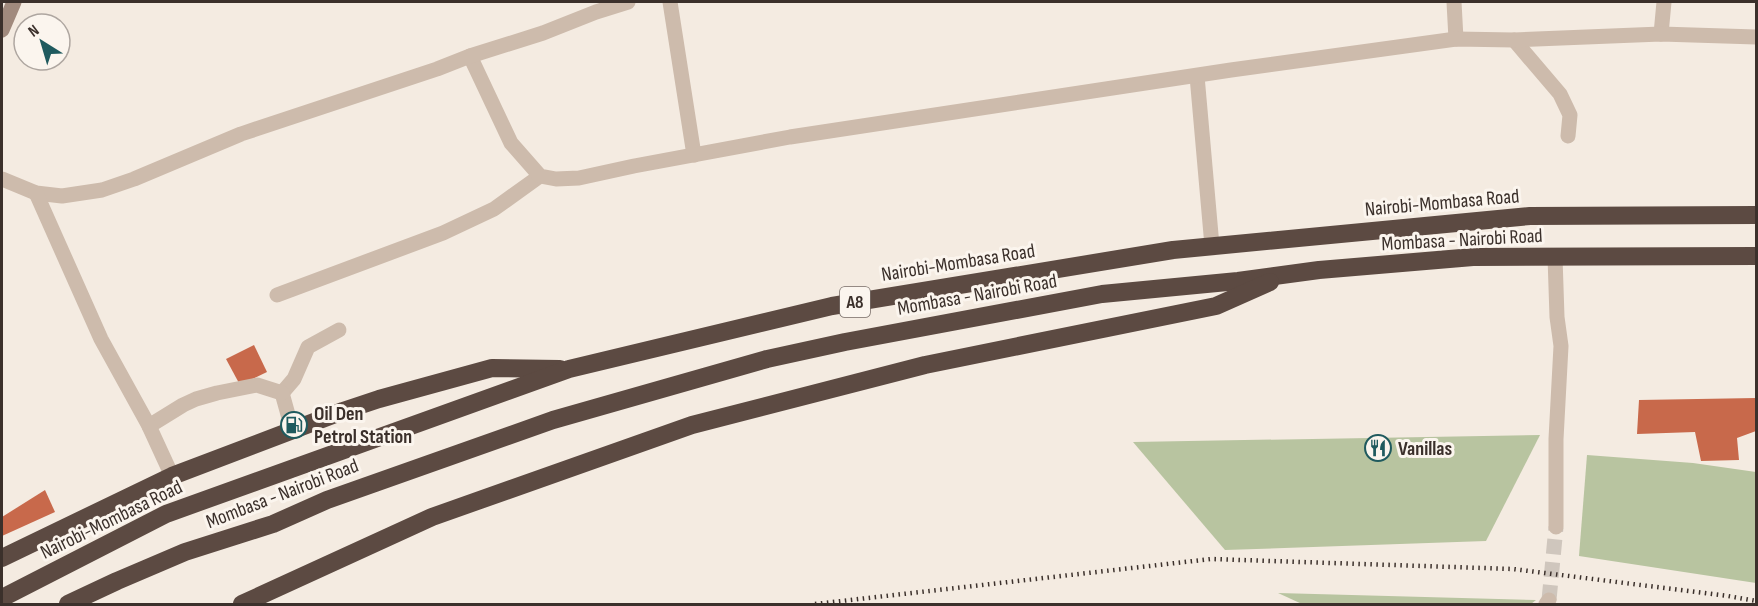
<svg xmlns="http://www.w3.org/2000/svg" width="1758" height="606" font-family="'Sofia Sans Condensed',sans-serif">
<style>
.green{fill:#b8c4a0}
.building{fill:#c8694b}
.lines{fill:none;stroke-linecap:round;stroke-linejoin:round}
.street-tunnel{stroke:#cfc6bd;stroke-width:15;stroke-dasharray:15 8;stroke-linecap:butt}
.lane{stroke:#cdbbac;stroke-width:15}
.street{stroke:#cdbbac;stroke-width:15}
.secondary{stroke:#a18a7d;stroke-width:15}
.highway{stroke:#5c4a42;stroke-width:18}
.rail{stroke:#3b302b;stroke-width:4.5;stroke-dasharray:1.5 4.5;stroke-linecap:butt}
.labels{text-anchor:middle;stroke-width:6;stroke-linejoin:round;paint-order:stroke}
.shield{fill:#fbf5ee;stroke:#756b66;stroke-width:1.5}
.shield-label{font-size:18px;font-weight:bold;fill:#3b302b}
.street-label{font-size:20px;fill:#3b302b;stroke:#fbf5ee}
.poi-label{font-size:20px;font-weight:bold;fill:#3b302b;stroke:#fbf5ee;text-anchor:start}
</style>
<rect width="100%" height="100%" fill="#f4ebe1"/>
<g class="green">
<path d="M1540 435 1486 541 1225 550 1133 442Z"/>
<path d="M1587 455 1693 463 1756 472V583L1579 556Z"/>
<path d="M1278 593 1536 600 1531 604H1302Z"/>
</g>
<g class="building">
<path d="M254 345 267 372 240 385 226 359Z"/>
<path d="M1756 398V431L1737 438 1739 460 1701 461 1695 432 1637 434 1639 400Z"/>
<path d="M45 490 55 512 2 536V517Z"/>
</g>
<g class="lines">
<path class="street-tunnel" d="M1549 600 1556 527"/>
<g class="lane">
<path d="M1514 40 1560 94 1570 115 1568 136"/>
<path d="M1197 76 1212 246"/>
<path d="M277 295 443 233 494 209 540 176"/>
<path d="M282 393 294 379 308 347 339 330"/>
<path d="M282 393 292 429"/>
<path d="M149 426 183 405 196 399 217 393 257 385 282 393"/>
</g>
<g class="street">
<path d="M670 2 694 155"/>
<path d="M1454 2 1456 39"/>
<path d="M1661 34 1664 2"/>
<path d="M470 56 511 143 540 176 556 179 579 178 634 166 790 137 1231 70 1456 39 1514 40 1661 34 1756 37"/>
<path d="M2 179 36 193 62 196 102 190 134 179 241 134 437 69 470 56 543 33 596 12 628 2"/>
<path d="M36 193 101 339 149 426 172 476"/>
<path d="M1555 257 1557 317 1561 346 1556 439V527"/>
<path d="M1546 604 1549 600"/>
</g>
<path class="secondary" d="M2 30 14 2"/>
<g class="highway">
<path d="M2 558 172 476 343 411 379 399 492 368 560 369"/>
<path d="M2 598 166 514 569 369 832 306 1173 250 1530 216 1756 215"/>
<path d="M68 604 117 581 185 552 273 524 327 500 553 420 767 359 845 342 1102 294 1238 281 1319 270 1473 257 1756 256"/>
<path d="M242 604 432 517 692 425 925 365 1216 306 1270 282"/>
</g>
<path class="rail" d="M815 604 1211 559 1513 569 1728 596 1756 601"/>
</g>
<defs>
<symbol id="fuel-ring" viewBox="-11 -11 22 22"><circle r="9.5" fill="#fbf5ee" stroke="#1f5a5e" stroke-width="1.5"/><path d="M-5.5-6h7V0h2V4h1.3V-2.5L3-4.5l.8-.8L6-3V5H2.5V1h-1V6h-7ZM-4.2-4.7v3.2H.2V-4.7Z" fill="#1f5a5e"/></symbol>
<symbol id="restaurant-ring" viewBox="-11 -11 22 22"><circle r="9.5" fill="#fbf5ee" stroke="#1f5a5e" stroke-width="1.5"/><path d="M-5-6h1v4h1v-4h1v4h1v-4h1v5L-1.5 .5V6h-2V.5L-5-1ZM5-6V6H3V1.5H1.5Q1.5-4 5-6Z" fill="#1f5a5e"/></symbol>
</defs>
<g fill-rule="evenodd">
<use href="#fuel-ring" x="279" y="410" width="30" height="30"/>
<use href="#restaurant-ring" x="1363" y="433" width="30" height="30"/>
</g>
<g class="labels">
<rect class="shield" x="840" y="287" width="30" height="30" rx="4.5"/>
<g class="shield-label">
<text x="855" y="308">A8</text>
</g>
<g class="street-label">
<text transform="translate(1442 202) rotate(-5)" y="7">Nairobi-Mombasa Road</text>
<text transform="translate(1462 239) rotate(-3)" y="7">Mombasa - Nairobi Road</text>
<text transform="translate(958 262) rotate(-9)" y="7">Nairobi-Mombasa Road</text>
<text transform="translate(977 294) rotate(-10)" y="7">Mombasa - Nairobi Road</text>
<text transform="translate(282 493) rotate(-21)" y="7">Mombasa - Nairobi Road</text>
<text transform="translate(111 519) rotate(-26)" y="7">Nairobi-Mombasa Road</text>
</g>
<g class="poi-label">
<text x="314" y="420">Oil Den<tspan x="314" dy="23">Petrol Station</tspan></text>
<text x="1398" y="455">Vanillas</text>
</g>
</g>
<rect width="1758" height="606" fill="none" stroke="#3b302b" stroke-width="6"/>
<g transform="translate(42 42) rotate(323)"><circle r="28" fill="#fbf5ee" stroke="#aea6a0" stroke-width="1.5"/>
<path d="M0-4.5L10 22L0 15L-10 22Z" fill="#1f5a5e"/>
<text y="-9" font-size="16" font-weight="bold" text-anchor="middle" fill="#3b302b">N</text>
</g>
</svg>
